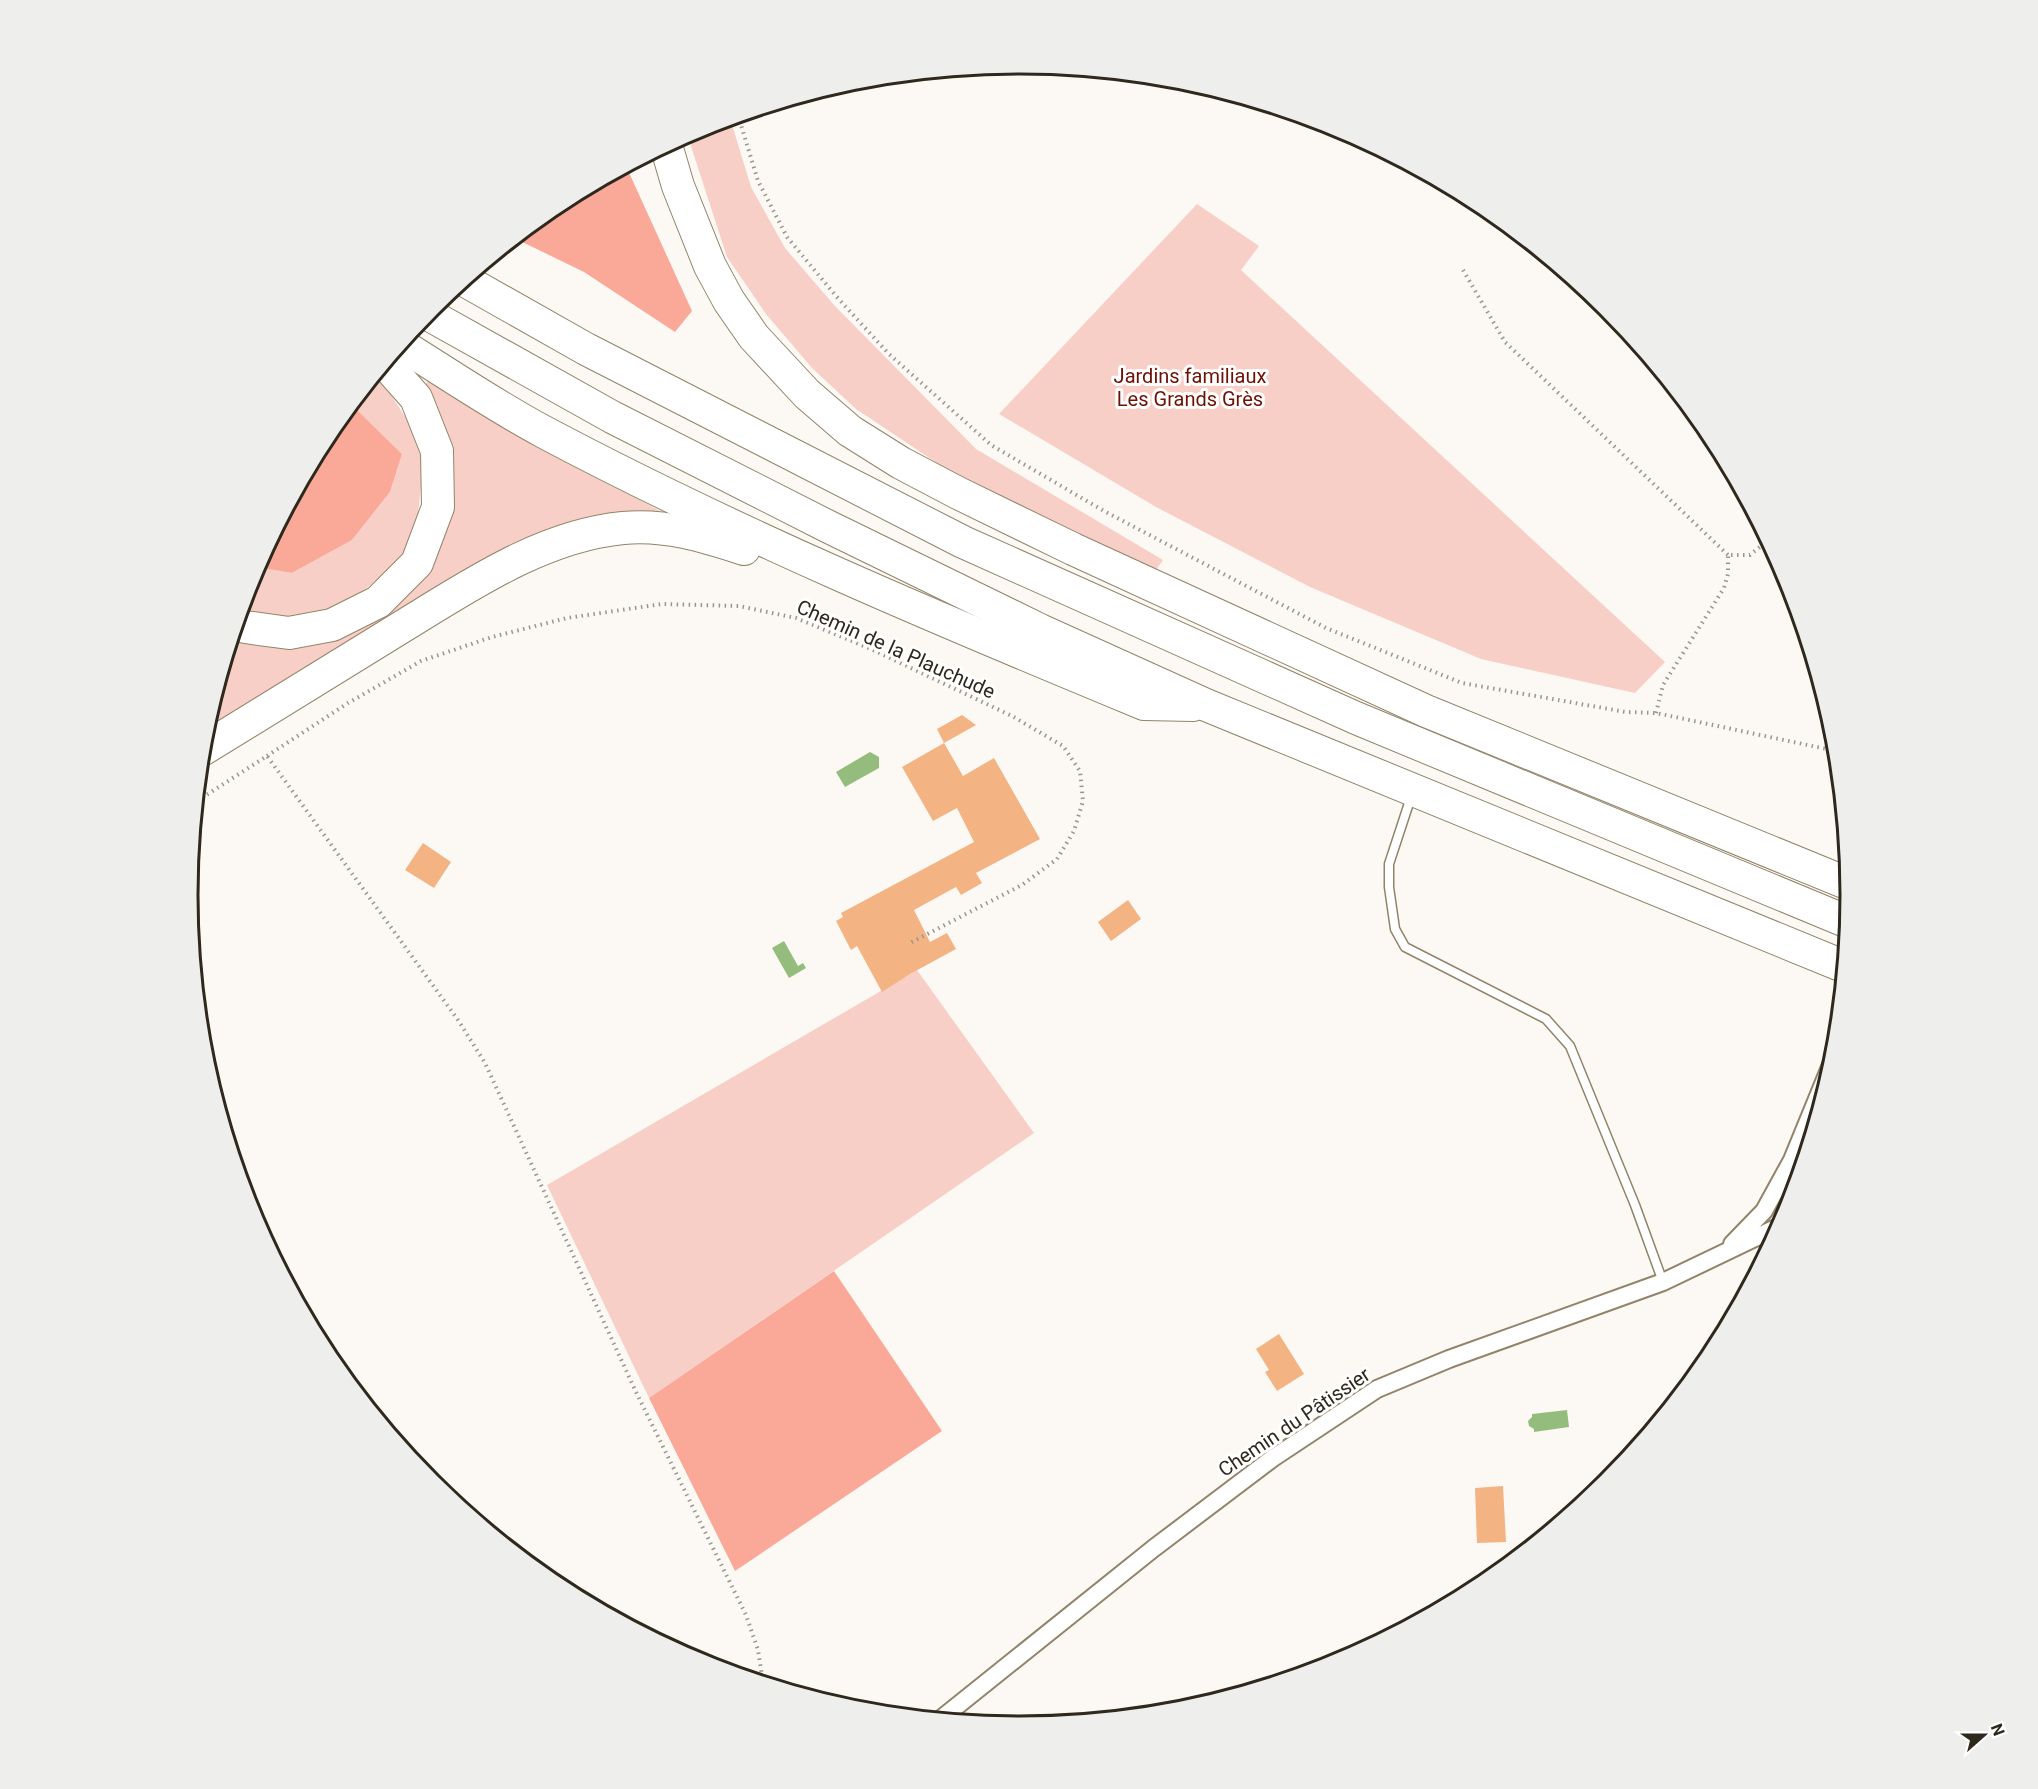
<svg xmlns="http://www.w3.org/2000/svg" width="2038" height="1789" font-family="Roboto,sans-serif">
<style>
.green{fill:#f8cfc6}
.forest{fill:#faa999}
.water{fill:#94bd7d}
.building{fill:#f3b382}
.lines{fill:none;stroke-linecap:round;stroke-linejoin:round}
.lane-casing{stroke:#92846a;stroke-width:11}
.street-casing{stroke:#92846a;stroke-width:20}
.highway-casing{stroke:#92846a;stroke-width:34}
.path{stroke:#9a958d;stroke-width:4;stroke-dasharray:1.5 4.5;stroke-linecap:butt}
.lane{stroke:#fff;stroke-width:8}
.street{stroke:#fff;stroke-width:16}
.highway{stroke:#fff;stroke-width:32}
.labels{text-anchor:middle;stroke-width:6;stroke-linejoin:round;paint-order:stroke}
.park-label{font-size:20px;fill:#6e1003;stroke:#fff}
.street-label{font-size:20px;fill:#2e281d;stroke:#fff}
.rim{fill:none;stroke:#2e281d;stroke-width:3}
</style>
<rect width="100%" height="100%" fill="#fcf9f4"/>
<g class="green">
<path d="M730 118 751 187 785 248 834 305 976 449 1163 560 1156 570 952 473 856 409 812 368 766 314 727 257 687 134 701 126Z"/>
<path d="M1197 204 1259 246 1241 270 1665 662 1635 693 1481 659 1310 587 1156 507 999 414Z"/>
<path d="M374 376 382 381 415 432 423 467 418 514 407 553 359 595 333 608 305 617 269 616 241 608 251 576 256 567 292 573 352 540 390 492 402 454 351 404Z"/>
<path d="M427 381 665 514H618L204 732 233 635 311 642 439 548 424 392Z"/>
<path d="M917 970 1034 1133 649 1398 547 1185Z"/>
</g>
<g class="forest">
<path d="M626 166 692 311 675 332 584 272 514 238 557 203Z"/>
<path d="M351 404 402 454 390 492 352 540 292 573 256 567 328 432Z"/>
<path d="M834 1271 942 1431 735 1571 649 1398Z"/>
</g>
<g class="water">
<path d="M870 752 879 757V768L845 787 836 772Z"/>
<path d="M784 941 798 966 803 963 806 968 789 978 772 948Z"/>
<path d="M1567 1410 1569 1427 1534 1432V1429L1529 1426 1528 1421 1532 1417V1414Z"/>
</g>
<g class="building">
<path d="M962 715 976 725 944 743 937 729Z"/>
<path d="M944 743 963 776 994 758 1040 839 976 873 982 883 961 895 956 887 914 910 930 942 947 933 956 949 910 974 882 992 857 946 851 950 836 921 843 917 841 913 974 842 957 808 933 821 902 767Z"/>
<path d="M423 843 451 862 434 888 405 870Z"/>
<path d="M1128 900 1141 919 1111 941 1098 922Z"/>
<path d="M1279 1334 1304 1374 1277 1391 1265 1372 1269 1370 1256 1349Z"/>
<path d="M1503 1486 1506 1542 1477 1543 1475 1488Z"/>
</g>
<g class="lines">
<defs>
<path id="lane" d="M1411 797 1389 864V887L1395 929 1405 947 1546 1019 1570 1046 1635 1205 1663 1282"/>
<g id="street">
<path d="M1732 1244 1764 1211 1792 1160 1835 1055"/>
<path d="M942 1718 1154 1548 1273 1458 1377 1389 1449 1359 1663 1282 1780 1226"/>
</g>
<g id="highway">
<path d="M666 145 678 186 710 266 729 301 754 337 807 394 850 431 901 463 958 493 1073 549 1426 711 1849 884"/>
<path d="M464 280 586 349 963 542 1356 718 1848 922"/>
<path d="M426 313 612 417 827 526 1040 630 1206 705 1843 966"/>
<path d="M400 344C447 373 495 406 544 432 738 535 941 620 1144 704L1193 705"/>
<path d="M237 623 245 627 289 633 332 625 378 602 417 563 438 507 437 451 416 398 385 363"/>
<path d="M202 750C268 709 334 668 400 628 469 586 541 536 623 528 666 524 704 536 744 549"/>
</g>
</defs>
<use href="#lane" class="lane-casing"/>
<use href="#street" class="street-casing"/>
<use href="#highway" class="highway-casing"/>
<g class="path">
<path d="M738 115 758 181 787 237 836 296 888 353 991 445 1104 511 1326 628 1462 683 1626 712 1656 713 1836 751"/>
<path d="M1463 270 1505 342 1728 555"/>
<path d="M1656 713 1663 685 1724 588 1728 574V555H1750L1768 540"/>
<path d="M267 756 348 703 421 661 492 637 567 618 662 604 739 606 796 618 871 649 1012 716 1063 746 1080 771 1083 801 1074 831 1057 859 1022 885 908 944"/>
<path d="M197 801 267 756 458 1020 485 1063 636 1392 746 1615 758 1650 763 1682"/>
</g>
<use href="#lane" class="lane"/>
<use href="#street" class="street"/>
<use href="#highway" class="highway"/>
</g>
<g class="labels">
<g class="park-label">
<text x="1190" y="383">Jardins familiaux<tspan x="1190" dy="23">Les Grands Grès</tspan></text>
</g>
<g class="street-label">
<text transform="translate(896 649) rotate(24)" y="7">Chemin de la Plauchude</text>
<text transform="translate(1294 1422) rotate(-34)" y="7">Chemin du Pâtissier</text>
</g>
</g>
<path d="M0 0H2038V1789H0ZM198 895a821 821 0 1 1 1642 0a821 821 0 1 1-1642 0Z" fill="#eeeeed" fill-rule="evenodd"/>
<path class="rim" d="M198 895a821 821 0 1 1 1642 0a821 821 0 1 1-1642 0Z"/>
<g transform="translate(1984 1735) rotate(69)" stroke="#ffffff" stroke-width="4.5" paint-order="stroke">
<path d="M0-4.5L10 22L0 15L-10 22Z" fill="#2e281d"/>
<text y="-9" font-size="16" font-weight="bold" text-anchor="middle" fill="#2e281d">N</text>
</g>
</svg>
